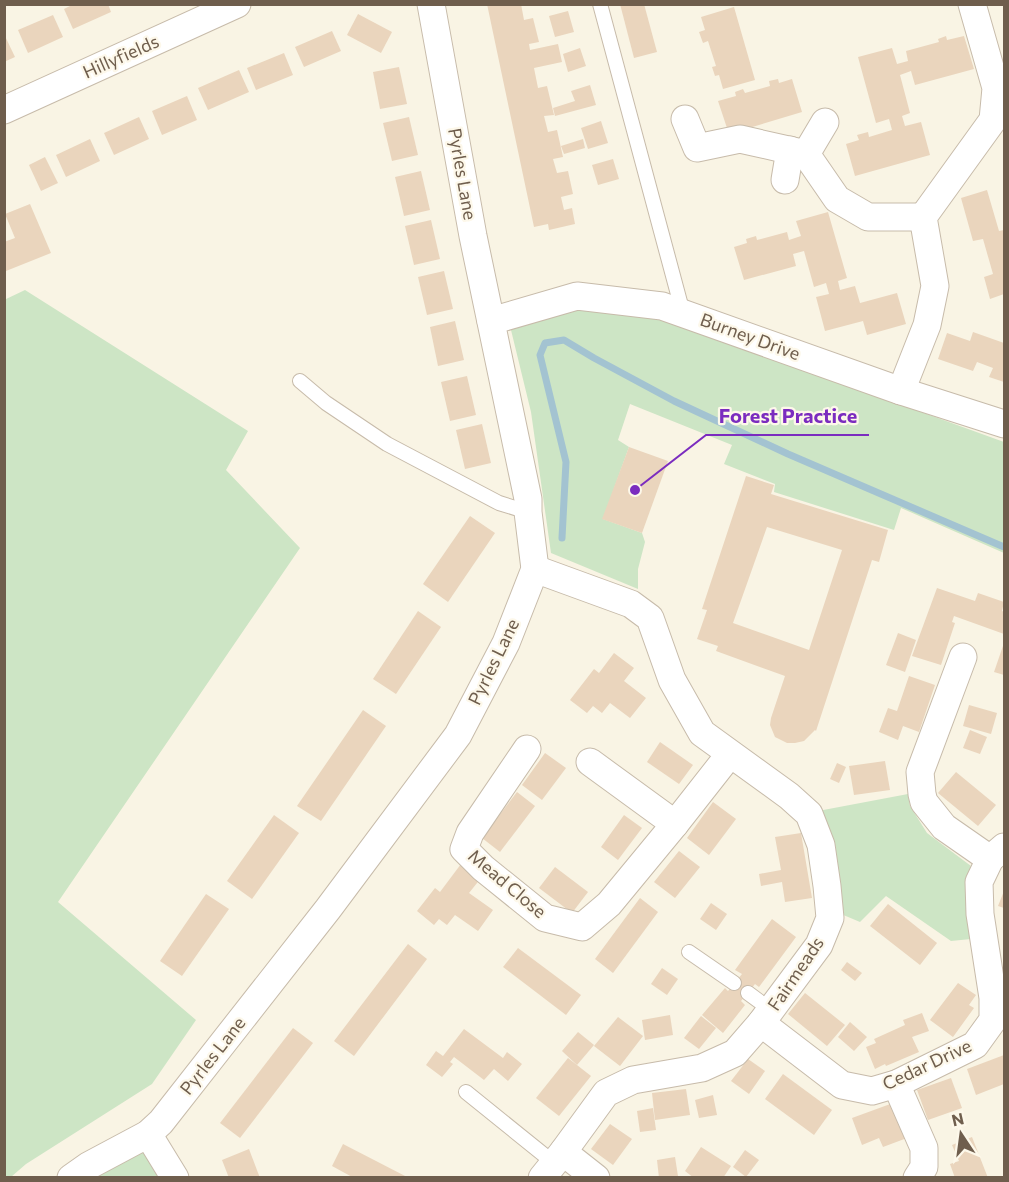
<svg xmlns="http://www.w3.org/2000/svg" width="1009" height="1182" font-family="Commissioner,sans-serif">
<style>
.green{fill:#cde5c5}
.lines{fill:none;stroke-linecap:round;stroke-linejoin:round}
.stream{stroke:#a3c3d1;stroke-width:7}
.building{fill:#ead5bd;fill-rule:evenodd}
.lane-casing{stroke:#c7bbaa;stroke-width:16}
.street-casing{stroke:#c7bbaa;stroke-width:29}
.lane{stroke:#fff;stroke-width:14}
.street{stroke:#fff;stroke-width:27}
.labels{text-anchor:middle;stroke-width:4.5;stroke-linejoin:round;paint-order:stroke}
.street-label{font-size:18px;fill:#6f5e4d;stroke:#fdf8ea}
.leader{fill:none;stroke:#7b2cbf;stroke-width:2}
.callout-dot{fill:#7b2cbf;stroke:#fdf8ea;stroke-width:2}
.callout-label{font-size:20px;text-anchor:middle;font-weight:bold;fill:#7b2cbf;stroke:#fdf8ea;stroke-width:4.5;stroke-linejoin:round;paint-order:stroke}
</style>
<rect width="100%" height="100%" fill="#f9f4e4"/>
<g class="green">
<path d="M25 290 248 431 226 470 300 548 58 902 196 1020 152 1084 26 1164 11 1177 5 1178 4 300Z"/>
<path d="M581 305 659 317 1004 442V553L901 508 894 530 774 492 775 484 724 464 732 445 630 404 618 440 629 447 603 519 642 533 645 542 638 569V589L551 553 531 412 511 330Z"/>
<path d="M908 794 910 806 927 833 971 866 966 877 971 939 951 941 886 896 860 922 841 914 818 811Z"/>
<path d="M154 1144 175 1178H88Z"/>
</g>
<g class="lines">
<path class="stream" d="M562 538 566 462 540 355 545 343 564 340 594 358 674 401 788 454 1004 547"/>
</g>
<g class="building">
<path d="M74 4H108L111 12 73 29 64 9Z"/>
<path d="M487 4H521L524 20 533 18 539 42 529 44 530 50 558 44 562 62 534 68 538 88 547 86 554 115 544 116 548 132 557 130 563 157 553 159 557 173 568 171 573 194 561 197 564 210 572 208 575 224 549 230 548 224 534 227Z"/>
<path d="M620 4H644L657 52 634 58Z"/>
<path d="M734 7 755 80 723 89 719 75 715 76 712 67 716 66 708 41 703 43 699 32 705 30 701 17Z"/>
<path d="M568 11 574 32 555 37 549 16Z"/>
<path d="M358 14 392 32 381 53 347 35Z"/>
<path d="M53 15 63 37 28 53 18 30Z"/>
<path d="M332 31 341 51 304 67 295 47Z"/>
<path d="M4 34 15 57 4 62Z"/>
<path d="M946 36 947 40 964 36 974 69 915 85 911 71 900 75 910 113 902 116 905 126 921 122 930 155 855 176 846 144 859 140 857 135 868 132 869 137 892 130 889 119 876 123 858 57 892 48 897 64 908 61 906 51 939 42 938 39Z"/>
<path d="M580 48 586 66 568 72 563 54Z"/>
<path d="M284 53 293 75 256 90 247 68Z"/>
<path d="M399 67 407 104 380 109 373 72Z"/>
<path d="M239 70 249 92 208 110 198 88Z"/>
<path d="M778 79 779 83 792 79 802 112 729 134 718 101 736 96 735 92 743 89 745 93 770 86 769 81Z"/>
<path d="M590 85 596 105 555 116 553 108 575 101 571 91Z"/>
<path d="M187 96 197 120 162 135 152 111Z"/>
<path d="M139 117 149 139 114 155 104 133Z"/>
<path d="M409 117 418 155 392 161 383 123Z"/>
<path d="M601 121 608 143 588 149 581 128Z"/>
<path d="M90 139 100 161 66 177 56 155Z"/>
<path d="M583 139 585 148 564 154 561 146Z"/>
<path d="M45 157 58 183 41 191 29 165Z"/>
<path d="M613 159 619 179 598 185 592 165Z"/>
<path d="M421 171 430 210 404 216 395 177Z"/>
<path d="M987 190 999 231 1004 230V294L990 299 984 277 993 274 983 239 973 241 961 198Z"/>
<path d="M30 204 51 253 6 271 4 267V242L15 238 5 214Z"/>
<path d="M828 212 847 278 838 281 840 290 855 286 860 303 897 293 906 324 867 335 863 321 825 331 816 297 829 294 826 283 814 287 804 251 793 254 796 266 744 280 734 247 747 243 746 239 756 236 757 240 787 232 789 240 801 236 796 221Z"/>
<path d="M431 220 440 259 414 265 405 226Z"/>
<path d="M444 271 453 309 427 315 418 277Z"/>
<path d="M455 321 464 360 438 366 430 327Z"/>
<path d="M973 332 1004 343V382L989 377 993 368 977 362 973 371 938 359 947 333 970 341Z"/>
<path d="M467 376 476 415 450 421 441 382Z"/>
<path d="M482 424 491 463 465 469 456 430Z"/>
<path d="M629 447 668 461 642 533 602 519Z"/>
<path d="M746 476 774 485 771 494 888 530 879 562 872 560 816 731 815 730 804 741 795 743H787L775 737 770 725 771 718 785 676 716 651 718 646 697 639 707 610 702 609ZM767 527 842 550 809 650 733 623Z"/>
<path d="M470 516 495 533 448 602 423 584Z"/>
<path d="M937 588 975 601 978 593 1004 602 1002 611 1004 612V634L954 616 952 622 955 623 941 665 912 656Z"/>
<path d="M418 611 441 627 396 694 373 679Z"/>
<path d="M898 633 916 640 905 672 886 665Z"/>
<path d="M1004 643V675L994 672Z"/>
<path d="M614 653 634 668 624 681 646 698 630 718 610 703 602 713 593 706 587 713 570 700 594 669 599 673Z"/>
<path d="M909 676 935 685 919 732 903 726 898 740 879 732 888 708 897 711Z"/>
<path d="M969 705 997 713 991 734 963 726Z"/>
<path d="M363 710 386 726 321 821 297 806Z"/>
<path d="M970 730 987 737 980 754 963 748Z"/>
<path d="M660 742 693 765 679 784 647 762Z"/>
<path d="M545 753 566 768 542 800 522 785Z"/>
<path d="M885 761 890 790 854 795 849 766Z"/>
<path d="M837 763 846 767 839 783 830 779Z"/>
<path d="M956 772 996 805 978 826 938 793Z"/>
<path d="M517 792 535 806 500 852 482 838Z"/>
<path d="M713 802 736 819 709 855 687 838Z"/>
<path d="M274 815 299 833 252 899 227 881Z"/>
<path d="M624 815 642 828 618 860 601 847Z"/>
<path d="M801 833 812 898 785 902 782 882 761 886 759 874 781 870 775 837Z"/>
<path d="M679 851 700 867 675 898 654 882Z"/>
<path d="M461 864 481 878 469 893 493 910 478 931 455 915 447 925 439 919 434 925 417 911 435 888 440 892Z"/>
<path d="M555 867 588 892 572 913 539 888Z"/>
<path d="M1004 891V908L998 906Z"/>
<path d="M206 894 229 909 182 976 160 961Z"/>
<path d="M640 898 658 912 613 973 595 959Z"/>
<path d="M711 903 727 914 716 930 700 919Z"/>
<path d="M888 904 937 943 920 965 870 926Z"/>
<path d="M772 919 796 937 759 987 755 984 741 1001 745 1005 723 1033 702 1015 725 988 728 991 742 974 735 970Z"/>
<path d="M408 944 427 959 354 1056 334 1041Z"/>
<path d="M518 948 581 995 566 1015 503 967Z"/>
<path d="M847 962 862 973 855 981 841 970Z"/>
<path d="M662 968 678 979 667 995 651 984Z"/>
<path d="M958 983 976 995 969 1005 974 1008 953 1037 930 1020Z"/>
<path d="M805 993 845 1025 827 1046 788 1014Z"/>
<path d="M922 1013 929 1031 912 1037 919 1052 886 1066 885 1064 875 1069 866 1047 876 1043 874 1039 905 1025 903 1020Z"/>
<path d="M670 1015 673 1035 645 1040 642 1020Z"/>
<path d="M701 1016 716 1028 699 1049 684 1038Z"/>
<path d="M618 1017 643 1036 620 1066 594 1046Z"/>
<path d="M850 1022 867 1037 854 1051 838 1037Z"/>
<path d="M293 1028 313 1043 240 1138 220 1123Z"/>
<path d="M464 1029 503 1058 507 1052 522 1064 508 1081 494 1069 484 1080 454 1057 450 1062 453 1064 442 1077 426 1065 436 1051 443 1056Z"/>
<path d="M578 1032 594 1045 577 1065 562 1051Z"/>
<path d="M1004 1055V1084L976 1095 967 1069Z"/>
<path d="M568 1058 591 1076 559 1116 536 1098Z"/>
<path d="M748 1059 765 1071 749 1094 731 1081Z"/>
<path d="M783 1074 832 1110 814 1135 765 1099Z"/>
<path d="M951 1078 962 1108 928 1120 917 1090Z"/>
<path d="M686 1089 690 1115 655 1120 652 1093Z"/>
<path d="M713 1095 717 1115 699 1118 695 1100Z"/>
<path d="M893 1103 907 1138 883 1147 879 1138 862 1145 852 1118Z"/>
<path d="M653 1108 656 1130 640 1132 637 1111Z"/>
<path d="M610 1124 632 1139 613 1165 591 1149Z"/>
<path d="M972 1137 988 1178H955L950 1164 959 1161 952 1145Z"/>
<path d="M343 1144 409 1178H354L332 1166Z"/>
<path d="M701 1147 731 1166 723 1178H694L685 1171Z"/>
<path d="M249 1149 260 1178H229L222 1160Z"/>
<path d="M745 1150 759 1160 746 1177 733 1167Z"/>
<path d="M675 1157 678 1176 659 1178 657 1160Z"/>
</g>
<g class="lines">
<defs>
<g id="lane">
<path d="M600 4 683 313"/>
<path d="M300 381 326 403 387 444 499 503 528 512"/>
<path d="M689 952 734 983"/>
<path d="M748 993 771 1010"/>
<path d="M466 1092 554 1163"/>
</g>
<g id="street">
<path d="M4 110 237 4"/>
<path d="M685 119 697 148 740 139 806 154"/>
<path d="M806 154 837 199 868 217H923"/>
<path d="M806 154 825 122"/>
<path d="M785 180 790 150"/>
<path d="M491 321 577 296 662 306 901 391 1004 424"/>
<path d="M901 391 927 325 935 286 923 217 993 120 996 88 972 4"/>
<path d="M535 569 631 604 650 618 672 680 702 733 789 796 809 814 821 845 827 886 830 918 819 945 761 1023 735 1053 702 1068 633 1080 606 1093 563 1152 542 1178"/>
<path d="M963 657 920 772 922 794 924 802 944 827 990 859"/>
<path d="M527 749 470 833 464 849 483 868 545 918 582 927 609 904 675 824 730 754"/>
<path d="M590 762 675 824"/>
<path d="M761 1023 842 1085 872 1091 896 1084 975 1045 993 1020V998L980 914 979 882 990 859 1004 847"/>
<path d="M896 1084 924 1148V1167L917 1178"/>
<path d="M148 1134 175 1178"/>
<path d="M563 1152 596 1178"/>
<path d="M71 1178 88 1166 148 1134 161 1122 328 909 458 735 506 643 535 569 528 512V499L473 236 431 4"/>
</g>
</defs>
<use href="#lane" class="lane-casing"/>
<use href="#street" class="street-casing"/>
<use href="#lane" class="lane"/>
<use href="#street" class="street"/>
</g>
<g class="labels">
<g class="street-label">
<text transform="translate(121 57) rotate(-24)" y="6">Hillyfields</text>
<text transform="translate(462 174) rotate(80)" y="6">Pyrles Lane</text>
<text transform="translate(750 337) rotate(20)" y="6">Burney Drive</text>
<text transform="translate(494 662) rotate(-64)" y="6">Pyrles Lane</text>
<text transform="translate(507 884) rotate(40)" y="6">Mead Close</text>
<text transform="translate(796 974) rotate(-56)" y="6">Fairmeads</text>
<text transform="translate(213 1056) rotate(-52)" y="6">Pyrles Lane</text>
<text transform="translate(927 1065) rotate(-25)" y="6">Cedar Drive</text>
</g>
</g>
<path class="leader" d="M635 490L706 435H869"/>
<circle class="callout-dot" cx="635" cy="490" r="6"/>
<g class="callout-label">
<text x="788" y="423">Forest Practice</text>
</g>
<rect width="1009" height="1182" fill="none" stroke="#6f5e4d" stroke-width="12"/>
<g transform="translate(961 1134) rotate(347)" stroke="#fdf8ea" stroke-width="4.5" paint-order="stroke">
<path d="M0-4.5L10 22L0 15L-10 22Z" fill="#6f5e4d"/>
<text y="-9" font-size="16" font-weight="bold" text-anchor="middle" fill="#6f5e4d">N</text>
</g>
</svg>
